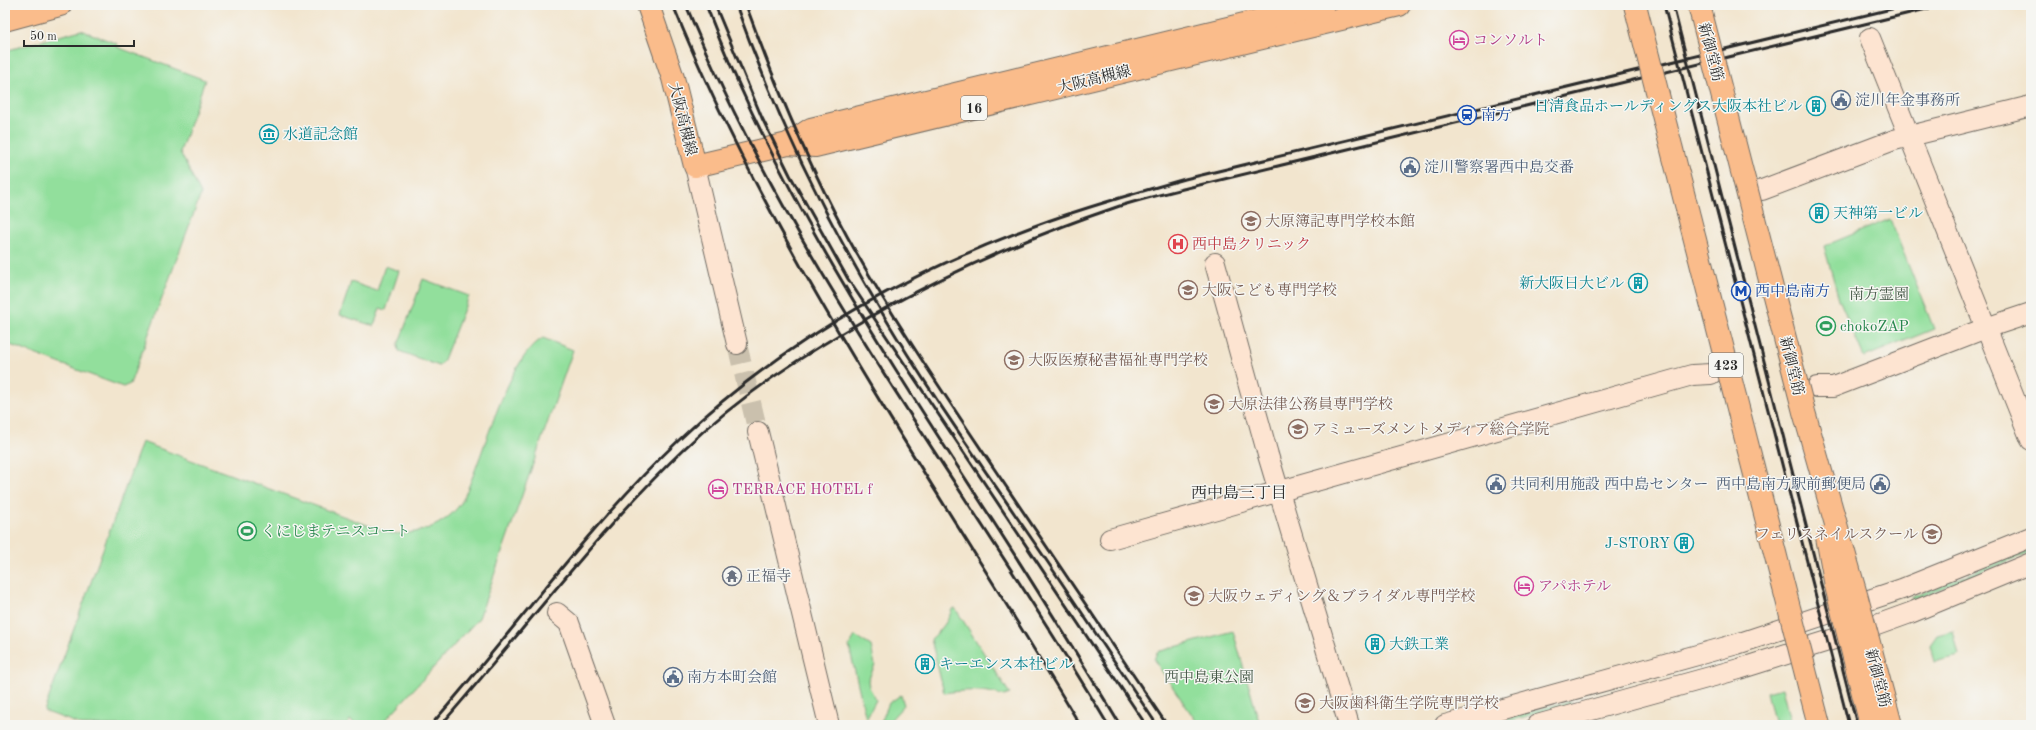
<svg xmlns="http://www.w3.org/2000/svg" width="2036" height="730" font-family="'Old Standard TT','Noto Serif JP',serif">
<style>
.green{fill:#92df9c;stroke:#5e8564}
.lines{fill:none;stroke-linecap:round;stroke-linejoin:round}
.secondary-tunnel{stroke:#cac0ad;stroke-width:20;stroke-dasharray:20 10;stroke-linecap:butt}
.secondary-casing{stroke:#716c64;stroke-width:22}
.primary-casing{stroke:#716c64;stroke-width:24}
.secondary{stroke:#fde4d1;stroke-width:20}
.primary{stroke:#fabc8b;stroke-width:22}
.rail{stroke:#2b2b2b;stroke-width:3}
.highway-bridge-casing{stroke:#716c64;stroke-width:24;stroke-linecap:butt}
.highway-bridge{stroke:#fabc8b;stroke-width:22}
.labels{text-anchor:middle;stroke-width:3;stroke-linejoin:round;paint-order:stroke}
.shield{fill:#f6f6f2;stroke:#686867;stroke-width:1}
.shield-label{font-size:14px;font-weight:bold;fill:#2b2b2b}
.hotel-label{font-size:15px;fill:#b23c85;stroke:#f6f6f2;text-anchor:start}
.street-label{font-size:15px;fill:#2b2b2b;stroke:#f6f6f2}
.service-label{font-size:15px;fill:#4e5e75;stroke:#f6f6f2;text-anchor:start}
.culture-label{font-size:15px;fill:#0d838f;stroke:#f6f6f2;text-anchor:start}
.transit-label{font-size:15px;fill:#164399;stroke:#f6f6f2;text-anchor:start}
.education-label{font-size:15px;fill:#785e54;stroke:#f6f6f2;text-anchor:start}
.health-label{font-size:15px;fill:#be3a42;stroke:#f6f6f2;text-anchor:start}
.park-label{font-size:15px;fill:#455847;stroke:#f6f6f2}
.leisure-label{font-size:15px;fill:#27864d;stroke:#f6f6f2;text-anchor:start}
.worship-label{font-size:15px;fill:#5b616d;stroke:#f6f6f2;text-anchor:start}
.neighbourhood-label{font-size:16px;fill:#2b2b2b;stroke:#f6f6f2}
</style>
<rect width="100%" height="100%" fill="#f6f6f2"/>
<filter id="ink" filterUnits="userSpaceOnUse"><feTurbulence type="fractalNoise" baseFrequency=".025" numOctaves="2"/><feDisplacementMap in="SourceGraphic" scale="8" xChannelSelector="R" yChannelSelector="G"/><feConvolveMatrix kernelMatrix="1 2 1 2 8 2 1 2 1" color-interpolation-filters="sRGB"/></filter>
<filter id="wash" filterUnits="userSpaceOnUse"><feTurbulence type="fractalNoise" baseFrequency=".012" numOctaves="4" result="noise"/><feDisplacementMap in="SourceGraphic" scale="16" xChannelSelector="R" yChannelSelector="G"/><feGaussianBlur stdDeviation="0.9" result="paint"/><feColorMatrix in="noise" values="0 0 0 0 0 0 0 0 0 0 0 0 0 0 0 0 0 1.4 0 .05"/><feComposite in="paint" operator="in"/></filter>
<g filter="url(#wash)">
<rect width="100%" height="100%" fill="#f2e5ce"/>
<g class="green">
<path d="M81 30 118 44 117 47 205 80 180 152 201 194 130 384 123 387 5 343V51Z"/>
<path d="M1890 219 1934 329 1864 357 1839 299 1824 246Z"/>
<path d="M385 266 399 271 386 310 380 308 374 326 340 315 351 282 377 291Z"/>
<path d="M423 279 469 296 443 362 439 366 399 351 398 345Z"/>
<path d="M543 338 573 350 479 618 381 725H358L350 720 347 725H82L44 711 142 442 389 533C417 536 445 526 461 503 483 462 505 360 543 338Z"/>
<path d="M2031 549V552L1913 600 1912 597Z"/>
<path d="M955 608 1010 694 1004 696C985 689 964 690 944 693L931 639C941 630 948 622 952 609Z"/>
<path d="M1233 631 1260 725H1199L1154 660 1157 652Z"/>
<path d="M1953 631 1959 656 1934 662 1930 645 1937 635Z"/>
<path d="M855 636 871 646 875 665 868 680 869 687 876 700 866 719 849 646Z"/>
<path d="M1782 688 1791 725H1775L1767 692Z"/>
<path d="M901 695 904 705 886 725H880L889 703Z"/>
<path d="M1569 701 1571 702 1570 704 1496 725H1482Z"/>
</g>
</g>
<g filter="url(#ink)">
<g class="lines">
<path class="secondary-tunnel" d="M737 344 758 432"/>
<defs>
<g id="secondary">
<path d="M1870 38 2031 440"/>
<path d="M695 166 737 344"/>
<path d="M1762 190 1894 140 2031 106"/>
<path d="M1215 263 1268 455 1349 725"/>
<path d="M1817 387H1833L1986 328 2031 313"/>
<path d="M758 432 829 725"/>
<path d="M1110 539 1692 375 1711 374"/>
<path d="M557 613 569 623 605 725"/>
<path d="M1445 725 1737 644 1902 589 2031 537"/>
<path d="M1537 725 1739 669 1863 630 1910 613 2031 563"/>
</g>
<g id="primary">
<path d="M648 5 673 78 695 166 788 144 815 146 1399 5"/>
<path d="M5 20 60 5"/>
<path d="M788 144 811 129 1323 5"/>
</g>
</defs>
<use href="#secondary" class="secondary-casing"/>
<use href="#primary" class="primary-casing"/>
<use href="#secondary" class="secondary"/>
<use href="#primary" class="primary"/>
<g class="rail">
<path d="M673 5C777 262 939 488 1080 725"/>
<path d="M686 5C790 262 967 487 1108 725"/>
<path d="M706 5C773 182 876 340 978 498 1027 573 1074 649 1120 725"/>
<path d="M715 5 762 118 790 175 848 279 1146 725"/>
<path d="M736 5C775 113 825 218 884 316 925 385 971 450 1016 516 1064 585 1110 655 1157 725"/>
<path d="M746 5C775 84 807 162 847 236 891 316 942 391 993 467 1051 553 1109 639 1167 725"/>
<path d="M1664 5 1849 725"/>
<path d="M1673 5 1857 725"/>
<path d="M431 725C514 631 588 526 679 440 784 340 912 270 1048 221 1093 205 1139 192 1185 179L1908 5"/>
<path d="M441 725C522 633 596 533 685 448 741 395 806 353 873 315 950 272 1031 236 1114 208 1138 200 1163 194 1187 188L1943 5"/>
</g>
<defs>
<g id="highway-bridge">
<path d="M1635 5 1819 725"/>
<path d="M1699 5 1804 412 1857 598 1891 725"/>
<path d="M1827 537 1836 586 1871 725"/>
</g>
</defs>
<use href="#highway-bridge" class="highway-bridge-casing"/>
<use href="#highway-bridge" class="highway-bridge"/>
</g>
</g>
<defs>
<symbol id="hotel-ring" viewBox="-11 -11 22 22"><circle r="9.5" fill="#f6f6f2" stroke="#d1479c" stroke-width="1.5"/><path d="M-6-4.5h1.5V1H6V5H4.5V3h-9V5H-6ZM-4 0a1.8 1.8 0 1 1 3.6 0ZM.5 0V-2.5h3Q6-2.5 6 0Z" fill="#d1479c"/></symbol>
<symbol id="civic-ring" viewBox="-11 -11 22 22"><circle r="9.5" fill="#f6f6f2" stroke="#5c6f8a" stroke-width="1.5"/><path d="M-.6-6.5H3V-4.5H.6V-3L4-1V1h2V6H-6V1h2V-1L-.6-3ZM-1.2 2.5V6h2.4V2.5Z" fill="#5c6f8a"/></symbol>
<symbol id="building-ring" viewBox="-11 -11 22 22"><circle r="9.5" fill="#f6f6f2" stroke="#0f9aa8" stroke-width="1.5"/><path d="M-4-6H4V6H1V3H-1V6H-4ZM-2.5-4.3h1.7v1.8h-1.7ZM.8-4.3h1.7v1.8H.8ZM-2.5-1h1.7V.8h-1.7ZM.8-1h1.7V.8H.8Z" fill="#0f9aa8"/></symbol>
<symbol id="station-ring" viewBox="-11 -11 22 22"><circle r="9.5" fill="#f6f6f2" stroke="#1a4fb4" stroke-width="1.5"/><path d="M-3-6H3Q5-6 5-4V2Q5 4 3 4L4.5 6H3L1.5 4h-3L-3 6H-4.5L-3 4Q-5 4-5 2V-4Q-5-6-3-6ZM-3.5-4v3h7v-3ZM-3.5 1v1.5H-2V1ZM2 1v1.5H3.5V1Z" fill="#1a4fb4"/></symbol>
<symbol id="museum-ring" viewBox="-11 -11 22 22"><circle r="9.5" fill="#f6f6f2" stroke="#0f9aa8" stroke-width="1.5"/><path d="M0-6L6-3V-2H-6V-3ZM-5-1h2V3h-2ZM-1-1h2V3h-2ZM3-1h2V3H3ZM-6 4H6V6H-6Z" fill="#0f9aa8"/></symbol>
<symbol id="university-ring" viewBox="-11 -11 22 22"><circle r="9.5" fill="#f6f6f2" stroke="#8d6e63" stroke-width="1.5"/><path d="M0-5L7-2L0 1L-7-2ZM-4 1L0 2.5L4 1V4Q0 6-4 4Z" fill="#8d6e63"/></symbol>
<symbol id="hospital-ring" viewBox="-11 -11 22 22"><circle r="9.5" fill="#f6f6f2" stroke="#e0444e" stroke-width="1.5"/><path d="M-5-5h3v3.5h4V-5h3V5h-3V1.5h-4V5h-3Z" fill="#e0444e"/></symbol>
<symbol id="metro-ring" viewBox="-11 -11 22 22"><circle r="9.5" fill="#f6f6f2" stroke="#1a4fb4" stroke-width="1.5"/><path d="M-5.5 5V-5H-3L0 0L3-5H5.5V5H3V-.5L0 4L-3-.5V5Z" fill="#1a4fb4"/></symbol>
<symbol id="stadium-ring" viewBox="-11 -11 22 22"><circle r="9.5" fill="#f6f6f2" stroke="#2e9e5b" stroke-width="1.5"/><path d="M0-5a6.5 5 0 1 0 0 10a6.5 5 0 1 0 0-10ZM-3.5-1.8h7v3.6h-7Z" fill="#2e9e5b"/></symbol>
<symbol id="temple-ring" viewBox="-11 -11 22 22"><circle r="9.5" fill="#f6f6f2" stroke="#6b7280" stroke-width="1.5"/><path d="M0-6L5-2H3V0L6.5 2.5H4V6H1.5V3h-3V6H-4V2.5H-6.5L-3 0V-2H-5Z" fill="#6b7280"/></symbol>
</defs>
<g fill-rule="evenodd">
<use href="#hotel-ring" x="1448" y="29" width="22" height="22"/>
<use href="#civic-ring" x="1830" y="89" width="22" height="22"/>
<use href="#building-ring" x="1805" y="95" width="22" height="22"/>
<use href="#station-ring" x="1456" y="104" width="22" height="22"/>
<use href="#museum-ring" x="258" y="123" width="22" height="22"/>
<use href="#civic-ring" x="1399" y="156" width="22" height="22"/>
<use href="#building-ring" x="1808" y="202" width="22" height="22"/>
<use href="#university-ring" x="1240" y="210" width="22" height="22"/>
<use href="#hospital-ring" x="1167" y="233" width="22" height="22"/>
<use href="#building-ring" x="1627" y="272" width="22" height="22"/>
<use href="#university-ring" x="1177" y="279" width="22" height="22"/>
<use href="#metro-ring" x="1730" y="280" width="22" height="22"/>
<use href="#stadium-ring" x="1815" y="315" width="22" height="22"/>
<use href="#university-ring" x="1003" y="349" width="22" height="22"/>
<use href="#university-ring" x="1203" y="393" width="22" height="22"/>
<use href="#university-ring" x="1287" y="418" width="22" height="22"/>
<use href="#civic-ring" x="1485" y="473" width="22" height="22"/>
<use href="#civic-ring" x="1869" y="473" width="22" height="22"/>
<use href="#hotel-ring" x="707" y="478" width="22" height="22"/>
<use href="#stadium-ring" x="236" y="520" width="22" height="22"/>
<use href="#university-ring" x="1921" y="523" width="22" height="22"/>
<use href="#building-ring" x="1673" y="532" width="22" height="22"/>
<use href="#temple-ring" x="721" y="565" width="22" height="22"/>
<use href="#hotel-ring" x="1513" y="575" width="22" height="22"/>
<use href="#university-ring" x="1183" y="585" width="22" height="22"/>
<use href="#building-ring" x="1364" y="633" width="22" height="22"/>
<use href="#building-ring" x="914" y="653" width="22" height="22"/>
<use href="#civic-ring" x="662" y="666" width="22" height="22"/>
<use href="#university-ring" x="1294" y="692" width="22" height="22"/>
</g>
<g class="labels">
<g class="shield">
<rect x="961" y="96" width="26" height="24" rx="3"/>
<rect x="1709" y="353" width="34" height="24" rx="3"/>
</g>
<g class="shield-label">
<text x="974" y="113">16</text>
<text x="1726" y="370">423</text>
</g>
<g class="hotel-label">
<text x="1473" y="45">コンソルト</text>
<text x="732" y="494">TERRACE HOTEL f</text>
<text x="1538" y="591">アパホテル</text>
</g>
<g class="street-label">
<text transform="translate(1711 52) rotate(75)" y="5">新御堂筋</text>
<text transform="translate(1094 79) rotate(-14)" y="5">大阪高槻線</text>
<text transform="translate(683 119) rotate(76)" y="5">大阪高槻線</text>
<text transform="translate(1792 366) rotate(76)" y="5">新御堂筋</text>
<text transform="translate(1878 678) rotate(75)" y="5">新御堂筋</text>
</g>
<g class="service-label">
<text x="1855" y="105">淀川年金事務所</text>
<text x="1424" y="172">淀川警察署西中島交番</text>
<text x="1510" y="489">共同利用施設 西中島センター</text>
<text x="1866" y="489" text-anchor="end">西中島南方駅前郵便局</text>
<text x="687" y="682">南方本町会館</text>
</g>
<g class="culture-label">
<text x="1802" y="111" text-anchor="end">日清食品ホールディングス大阪本社ビル</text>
<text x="283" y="139">水道記念館</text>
<text x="1833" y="218">天神第一ビル</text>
<text x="1624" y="288" text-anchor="end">新大阪日大ビル</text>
<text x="1670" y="548" text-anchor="end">J-STORY</text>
<text x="1389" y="649">大鉄工業</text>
<text x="939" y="669">キーエンス本社ビル</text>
</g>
<g class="transit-label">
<text x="1481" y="120">南方</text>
<text x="1755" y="296">西中島南方</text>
</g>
<g class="education-label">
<text x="1265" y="226">大原簿記専門学校本館</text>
<text x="1202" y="295">大阪こども専門学校</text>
<text x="1028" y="365">大阪医療秘書福祉専門学校</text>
<text x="1228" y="409">大原法律公務員専門学校</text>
<text x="1312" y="434">アミューズメントメディア総合学院</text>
<text x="1918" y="539" text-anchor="end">フェリスネイルスクール</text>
<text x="1208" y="601">大阪ウェディング＆ブライダル専門学校</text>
<text x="1319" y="708">大阪歯科衛生学院専門学校</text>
</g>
<g class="health-label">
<text x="1192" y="249">西中島クリニック</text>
</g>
<g class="park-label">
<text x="1879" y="299">南方霊園</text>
<text x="1209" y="682">西中島東公園</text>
</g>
<g class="leisure-label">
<text x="1840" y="331">chokoZAP</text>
<text x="261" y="536">くにじまテニスコート</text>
</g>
<g class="worship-label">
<text x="746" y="581">正福寺</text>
</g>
<g class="neighbourhood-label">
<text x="1239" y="498">西中島三丁目</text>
</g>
</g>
<rect width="2036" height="730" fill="none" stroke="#f6f6f2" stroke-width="20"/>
<path d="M24 40v6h110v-6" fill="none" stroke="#2b2b2b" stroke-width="2"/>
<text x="30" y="40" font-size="12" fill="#2b2b2b" stroke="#f6f6f2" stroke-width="3" paint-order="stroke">50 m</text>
</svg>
